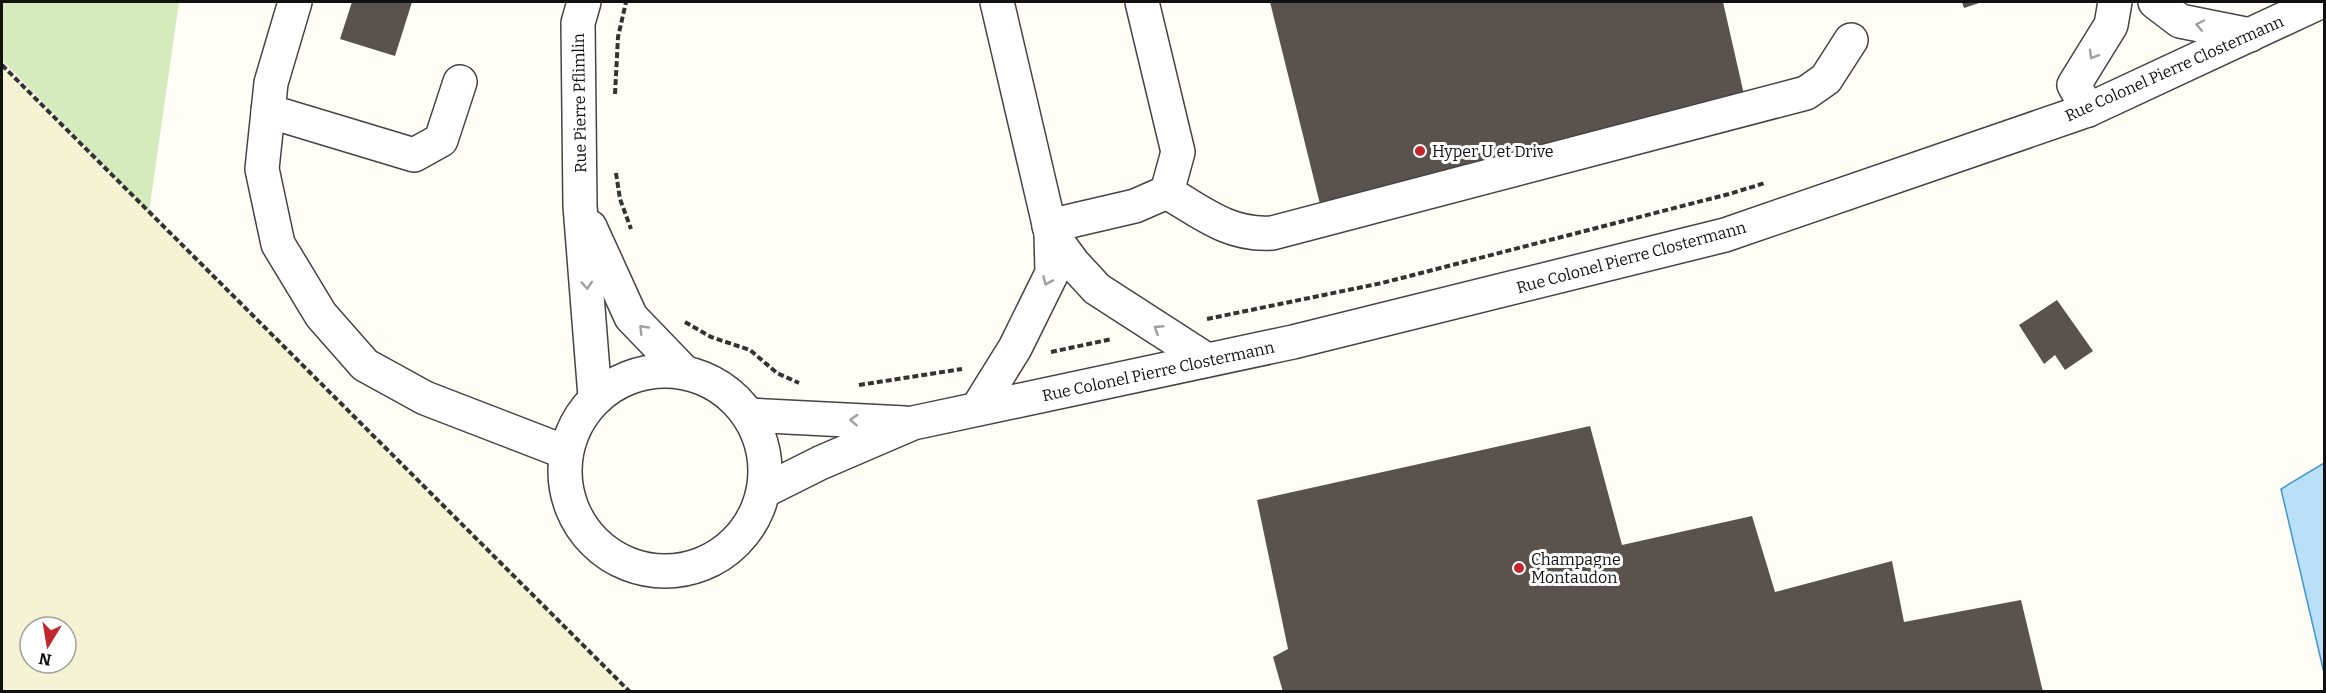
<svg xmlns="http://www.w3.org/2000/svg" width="2326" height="693" font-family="Bitter,serif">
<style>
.farmland{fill:#f6f3d4;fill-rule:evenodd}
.green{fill:#d5ebbd}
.water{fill:#b9e0f7;stroke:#3f96cf;stroke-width:1.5}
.building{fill:#5a524d}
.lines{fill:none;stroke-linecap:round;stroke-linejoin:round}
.minor-casing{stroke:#444;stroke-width:36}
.path{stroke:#333;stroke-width:4;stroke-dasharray:6 3;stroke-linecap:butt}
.minor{stroke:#fff;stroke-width:33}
.oneway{stroke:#a0a0a0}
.poi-dot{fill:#c4262e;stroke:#fff;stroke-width:2}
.labels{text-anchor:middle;stroke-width:6;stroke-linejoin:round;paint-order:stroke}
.street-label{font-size:16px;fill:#111;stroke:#fff}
.poi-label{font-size:16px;fill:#111;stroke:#fff;text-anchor:start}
</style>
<rect width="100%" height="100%" fill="#fffdf5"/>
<path class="farmland" d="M2 65 149 212 630 691H2ZM30 627H66V663H30Z"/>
<path class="green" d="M2 2H179L149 212 2 60Z"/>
<path class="water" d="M2324 463V673L2281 489Z"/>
<g class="building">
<path d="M352 2H412L395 56 340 39Z"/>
<path d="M1270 2H1723L1745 99 1320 204Z"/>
<path d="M1962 2H1982L1964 8Z"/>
<path d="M2057 300 2093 351 2065 370 2055 355 2044 364 2019 325Z"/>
<path d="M1590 426 1622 545 1752 516 1775 592 1892 561 1904 622 2021 600 2043 692H1283L1273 657 1288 649 1257 500Z"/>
</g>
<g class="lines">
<defs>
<g id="minor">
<path d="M295 2 271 83 262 169 278 244 321 315 365 365 425 398 565 452"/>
<path d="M584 2 578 23 580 206 595 397"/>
<path d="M997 2 1051 233"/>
<path d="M2155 2 2180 21 2250 35"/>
<path d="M2088 110 2074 85 2111 25 2115 2"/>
<path d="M268 111 414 155 441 140 460 82"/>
<path d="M1167 192C1202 213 1230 236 1272 233L1806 93 1826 79 1851 40"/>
<path d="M1049 226 1135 206 1167 192 1178 152 1142 2"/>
<path d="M590 227 631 317 684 372"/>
<circle cx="665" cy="471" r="100"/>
<path d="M977 409 1015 348 1052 273 1051 233 1073 263 1097 289 1207 360"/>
<path d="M748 415 905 423"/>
<path d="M764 491 820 463 913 423 1293 342 1725 235 2088 110 2320 2"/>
</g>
</defs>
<use href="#minor" class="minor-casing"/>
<g class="path">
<path d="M2 65 630 692"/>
<path d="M615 94 618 37 626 2"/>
<path d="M616 173 620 199 631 229"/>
<path d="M1207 319 1382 283 1729 194 1765 183"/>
<path d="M685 322 711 337 750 350 777 373 799 383"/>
<path d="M1051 352 1112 339"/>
<path d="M859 385 962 369"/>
</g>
<use href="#minor" class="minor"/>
</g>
<defs><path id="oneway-chevron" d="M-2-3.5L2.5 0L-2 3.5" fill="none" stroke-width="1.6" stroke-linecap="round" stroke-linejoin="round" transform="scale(1.5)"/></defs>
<g class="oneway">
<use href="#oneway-chevron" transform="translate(2200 25) rotate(-168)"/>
<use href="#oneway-chevron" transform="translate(2093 55) rotate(121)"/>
<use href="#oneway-chevron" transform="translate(1047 281) rotate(114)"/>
<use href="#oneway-chevron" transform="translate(587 285) rotate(86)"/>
<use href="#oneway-chevron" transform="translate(643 329) rotate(-134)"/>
<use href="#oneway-chevron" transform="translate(1158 329) rotate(-147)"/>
<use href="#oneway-chevron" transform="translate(854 420) rotate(-177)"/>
</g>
<g class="poi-dot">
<circle cx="1420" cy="151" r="6"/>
<circle cx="1519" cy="568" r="6"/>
</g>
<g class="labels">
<g class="street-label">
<text transform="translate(2174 68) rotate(-24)" y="6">Rue Colonel Pierre Clostermann</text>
<text transform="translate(579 103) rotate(-91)" y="6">Rue Pierre Pflimlin</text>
<text transform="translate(1631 257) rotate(-15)" y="6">Rue Colonel Pierre Clostermann</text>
<text transform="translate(1158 371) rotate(-12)" y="6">Rue Colonel Pierre Clostermann</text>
</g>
<g class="poi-label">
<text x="1432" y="157">Hyper U et Drive</text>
<text x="1531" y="565">Champagne<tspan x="1531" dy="18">Montaudon</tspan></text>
</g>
</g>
<rect width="2326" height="693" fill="none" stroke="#111111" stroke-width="6"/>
<g transform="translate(48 645) rotate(191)"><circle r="28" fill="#ffffff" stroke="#a0a0a0" stroke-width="1.5"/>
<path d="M0-4.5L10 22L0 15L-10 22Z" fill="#c4262e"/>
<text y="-9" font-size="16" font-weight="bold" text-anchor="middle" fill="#111111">N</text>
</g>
</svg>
